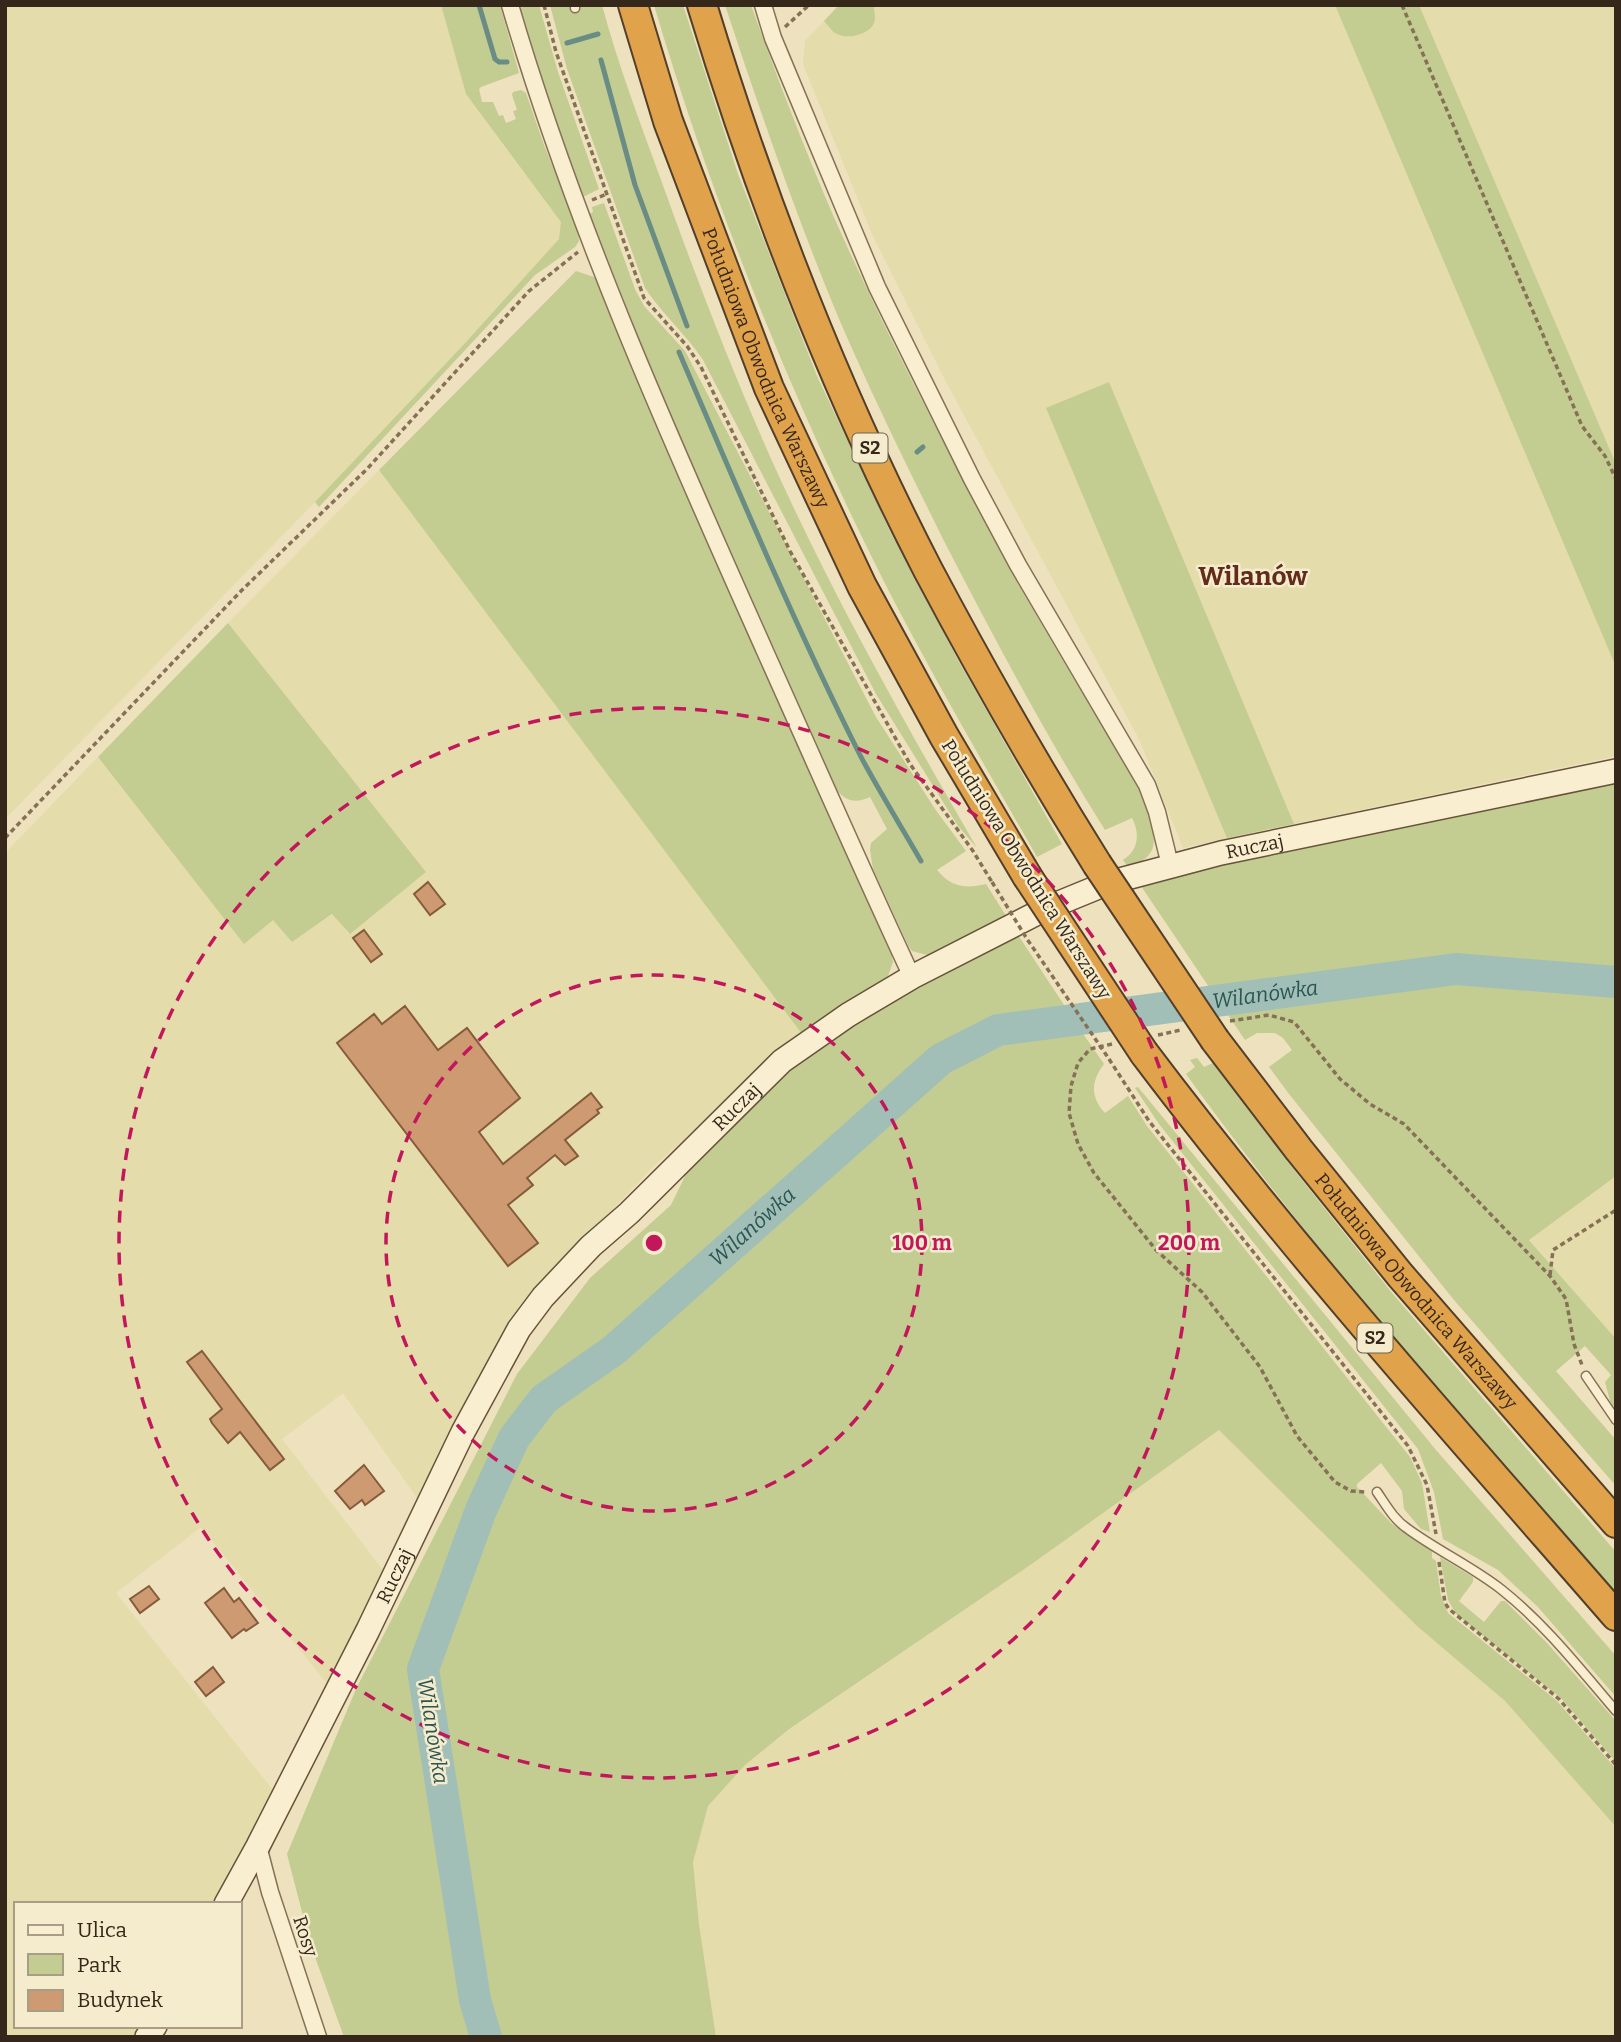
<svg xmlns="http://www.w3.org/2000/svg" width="1621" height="2042" font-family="Bitter,serif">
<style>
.farmland{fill:#e4dcab}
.green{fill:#c3cc91}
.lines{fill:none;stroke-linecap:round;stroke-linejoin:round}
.stream{stroke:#698d84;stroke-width:5}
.canal{stroke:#a1bfb7;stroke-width:19}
.river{stroke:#a1bfb7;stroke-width:32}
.building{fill:#cd9a72;stroke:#855b3c;stroke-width:2}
.lane-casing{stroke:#867156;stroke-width:11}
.street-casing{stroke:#867156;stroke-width:19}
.secondary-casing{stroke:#67523a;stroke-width:26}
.highway-casing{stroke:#533f2b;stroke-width:32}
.path{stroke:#867156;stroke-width:3.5;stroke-dasharray:5 3.5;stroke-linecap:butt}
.lane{stroke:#f9eed0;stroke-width:8}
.street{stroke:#f9eed0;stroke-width:16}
.secondary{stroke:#f9eed0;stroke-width:23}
.highway{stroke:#e0a24b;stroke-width:28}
.highway-bridge-casing{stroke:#533f2b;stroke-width:32;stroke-linecap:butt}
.path-bridge{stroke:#867156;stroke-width:3.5;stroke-dasharray:5 3.5;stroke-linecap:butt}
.highway-bridge{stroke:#e0a24b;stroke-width:28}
.ring{fill:none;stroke:#c2185b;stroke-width:3.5;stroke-dasharray:12 9}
.labels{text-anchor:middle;stroke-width:5;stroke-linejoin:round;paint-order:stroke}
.shield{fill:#f5ebcd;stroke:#6f6250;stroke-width:2}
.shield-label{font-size:18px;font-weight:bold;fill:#35281b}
.street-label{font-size:19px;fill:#35281b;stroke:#f5ebcd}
.water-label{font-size:21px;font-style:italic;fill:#2a5553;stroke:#f5ebcd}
.district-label{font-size:26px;font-weight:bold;fill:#622b1a;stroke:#f5ebcd}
.centre{fill:#c2185b;stroke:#f5ebcd;stroke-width:3.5}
.ring-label{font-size:21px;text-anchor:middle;font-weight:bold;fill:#c2185b;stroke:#f5ebcd;stroke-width:5;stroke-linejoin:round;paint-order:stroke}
</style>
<rect width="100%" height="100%" fill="#eee1bd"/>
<g class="farmland">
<path d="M5 5H441L466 94 562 222 559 240 467 341 315 502 5 819Z"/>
<path d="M874 5H1335L1616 667V756L1294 824 1109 382 1047 409 1227 838 1183 848 1139 739 944 378 872 234 803 64 805 41 824 21 838 35 875 15Z"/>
<path d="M1419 5H1616V464Z"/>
<path d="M379 470 802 1034 653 1167 524 1303 468 1410 417 1498 343 1393 282 1439 383 1570 329 1686 201 1527 116 1593 273 1790 214 1904H16V2026H143L137 2037H5V853L98 757 244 943 273 919 292 942 333 914 349 934 425 873 228 623Z"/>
<path d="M1616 1176V1339L1529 1239Z"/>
<path d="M1219 1430 1322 1527 1417 1626 1505 1701 1616 1827V2037H716L699 1924 693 1861 708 1806 745 1764 789 1730 1036 1561Z"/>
</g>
<g class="green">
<path d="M441 5H500L519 73 481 87 479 89 482 102H493L499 116 503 115 506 123 516 119 513 111 517 110 512 95 513 92 521 90 526 93 544 145 577 227 579 241 575 247 535 275 319 507 315 502 467 341 559 239 561 222 466 94Z"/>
<path d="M529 5H539L558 72 599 189 583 197 532 67 517 13 520 8Z"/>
<path d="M550 5H571L572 9 581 5H602C618 65 640 122 661 180 695 275 731 369 772 461 832 594 904 722 977 848L958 826 876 694 703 360C686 334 662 314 645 288L567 69Z"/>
<path d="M654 5H683L738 174 817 376 890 531 958 660 1062 844 1037 857C989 773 940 689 895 603 797 412 715 211 654 5Z"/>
<path d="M725 5H751C780 85 810 164 845 242 889 338 938 433 988 526 1015 578 1044 629 1074 679 1100 722 1133 764 1148 813 1157 841 1159 857 1128 867L1123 860C1139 850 1140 833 1132 818L1105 830C1046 736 994 638 943 539 907 466 871 393 839 319 796 216 760 111 725 5Z"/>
<path d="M839 5H874C874 11 876 18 874 23 870 34 847 40 837 34 832 32 828 25 824 21Z"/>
<path d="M1335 5H1419L1616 464V667Z"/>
<path d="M604 203 635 289 644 306 685 351 876 717 935 809 966 851 937 870C951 887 965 889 986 884L1008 919 931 956 912 951 908 945 873 869 870 850 871 843 887 829 870 797C855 804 845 801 835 788L699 486 589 214 593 212 592 207Z"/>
<path d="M576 271 594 277 599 284 708 543 891 952 893 962 888 976 802 1034 379 470Z"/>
<path d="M1109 382 1294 824 1227 838 1046 408Z"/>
<path d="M228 623 426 872 350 934 332 914 292 942 273 920 244 944 98 757Z"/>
<path d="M1616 781V1176L1529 1240 1616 1339V1410L1610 1401 1605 1382 1611 1375 1585 1346 1556 1371 1616 1440V1486L1454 1300 1289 1094 1269 1067 1292 1050 1283 1038 1275 1033H1257L1245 1040 1222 1006 1300 994 1294 984 1211 990 1137 880Z"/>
<path d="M1016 932 1070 1014 1022 1018 967 1035 936 1054 847 1134 856 1145C893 1113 938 1063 984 1046 1013 1034 1048 1033 1079 1028L1104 1064C1091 1081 1090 1097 1105 1113L1128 1096 1147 1126 1410 1457 1422 1483 1430 1532 1421 1529 1404 1509 1402 1491 1381 1463 1357 1484V1487L1392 1524 1432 1551V1558L1436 1561 1441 1596 1448 1613 1557 1701 1616 1769V1827L1505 1701 1417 1626 1219 1430 1036 1561 788 1730 745 1765 708 1806 693 1862 699 1924 716 2037H344L310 1943 287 1854 356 1689 517 1374 590 1278 671 1205 687 1172 795 1065 912 984Z"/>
<path d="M1197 1058 1204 1067 1213 1063 1294 1170 1392 1293 1616 1552V1595C1468 1426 1318 1257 1186 1074L1195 1067 1190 1060Z"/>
<path d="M1138 1087 1436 1450 1616 1656V1697L1538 1607 1498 1570 1443 1539 1434 1492 1418 1449 1159 1124 1135 1088Z"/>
<path d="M1440 1557 1473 1577V1582L1459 1601 1484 1622 1501 1601H1505L1546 1642 1616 1721V1762L1561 1698 1456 1614 1448 1600Z"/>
</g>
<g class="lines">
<g class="stream">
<path d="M479 5 495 59 499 62H507"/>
<path d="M567 43 598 34"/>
<path d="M601 60 635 185 687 326"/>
<path d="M679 352C737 488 794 623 860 755 879 791 901 826 921 861"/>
<path d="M917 452 923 447"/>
</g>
<path class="canal" d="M484 2037 485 2034"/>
<path class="river" id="s1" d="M486 2037 475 2000 423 1669 481 1510 514 1438 544 1399 614 1350 941 1059 998 1030 1456 969 1616 982"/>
</g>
<g class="building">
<path d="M428 882 445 904 430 915 414 894Z"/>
<path d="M364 930 382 954 371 962 353 938Z"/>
<path d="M405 1006 438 1050 467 1028 520 1098 479 1132 503 1164 591 1093 602 1107 597 1110 599 1113 565 1140 578 1156 565 1165 555 1155 527 1178 533 1185 508 1205 538 1243 508 1266 337 1043 374 1014 382 1024Z"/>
<path d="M202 1351 284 1459 270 1470 240 1432 228 1443 212 1423 210 1419 222 1409 187 1362Z"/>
<path d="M364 1465 384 1491 365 1505 362 1500 350 1509 335 1491Z"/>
<path d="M149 1586 159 1599 140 1613 130 1599Z"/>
<path d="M224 1588 234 1602 239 1598 258 1623 246 1631 244 1629 232 1638 205 1603Z"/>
<path d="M213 1667 224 1682 206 1696 195 1682Z"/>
</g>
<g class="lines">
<defs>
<g id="lane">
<path d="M575 5V8"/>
<path d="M1586 1376 1616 1420"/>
<path d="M1377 1492C1386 1505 1394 1520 1408 1529 1438 1551 1473 1567 1502 1590 1546 1625 1580 1669 1616 1711"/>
</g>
<g id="street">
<path d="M510 5C575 227 670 438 764 649 813 758 861 868 912 977"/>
<path d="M763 5 773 38 877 287 972 479 1018 565 1147 785 1157 812 1170 865"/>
<path d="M258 1846 270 1892 318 2037"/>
</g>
<g id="secondary">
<path id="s2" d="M226 1904 258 1846 368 1630 463 1432 519 1329 543 1297 591 1246 629 1213 782 1061 848 1015 912 977 1047 908 1108 883 1221 853 1616 771"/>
<path d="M147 2037 155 2026"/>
</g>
<g id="highway">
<path id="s3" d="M633 5 668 121 769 388 862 586 944 736 1027 876"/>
<path d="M702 5C761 199 835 390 928 570 981 670 1037 768 1097 864"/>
<path id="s4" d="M1215 1040 1299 1150 1400 1275 1616 1523"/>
<path d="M1144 1053C1292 1249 1455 1431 1616 1616"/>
</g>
</defs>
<use href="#lane" class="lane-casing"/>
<use href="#street" class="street-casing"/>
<use href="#secondary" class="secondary-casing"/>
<use href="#highway" class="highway-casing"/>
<g class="path">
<path d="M544 5 556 52 644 298 687 346 701 367 790 551 910 764 973 851 992 882"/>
<path d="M1402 5 1582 426 1605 456 1616 479"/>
<path d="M785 27 809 5"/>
<path d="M592 200 607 194"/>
<path d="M5 838 242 590 367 469 529 291 578 252"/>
<path d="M1230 1021 1269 1015 1294 1022 1340 1079 1370 1104 1404 1124 1550 1276 1566 1299 1574 1344 1582 1365"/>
<path d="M1158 1035 1181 1030"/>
<path d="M1112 1044 1090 1049 1078 1063 1071 1086 1069 1113 1078 1144 1094 1173 1156 1250 1202 1292 1260 1367 1297 1436 1335 1482 1351 1491 1365 1492"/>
<path d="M1109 1059 1149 1121 1408 1446 1427 1485 1436 1534"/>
<path d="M1550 1275 1553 1250 1616 1210"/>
<path d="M1439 1562 1445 1603 1449 1609 1559 1699 1616 1765"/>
</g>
<use href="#lane" class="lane"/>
<use href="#street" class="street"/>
<use href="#secondary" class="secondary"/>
<use href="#highway" class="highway"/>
<defs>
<g id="highway-bridge">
<path d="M1097 864 1215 1040"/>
<path d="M1027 876 1144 1053"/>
</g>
</defs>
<use href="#highway-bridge" class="highway-bridge-casing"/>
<path class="path-bridge" d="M992 882 1027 939 1109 1059"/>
<use href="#highway-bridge" class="highway-bridge"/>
</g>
<g class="ring">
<circle cx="654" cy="1243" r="268"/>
<circle cx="654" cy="1243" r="535"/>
</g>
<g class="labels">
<g class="shield">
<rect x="852.5" y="433.5" width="35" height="29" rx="5"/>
<rect x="1357.5" y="1323.5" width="35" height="29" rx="5"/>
</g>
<g class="shield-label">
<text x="870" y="454">S2</text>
<text x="1375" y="1344">S2</text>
</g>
<g class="street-label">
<text dy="7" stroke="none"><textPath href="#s3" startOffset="387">Południowa Obwodnica Warszawy</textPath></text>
<text dy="7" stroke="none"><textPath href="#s2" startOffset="1545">Ruczaj</textPath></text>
<text transform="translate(1027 869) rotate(58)" y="7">Południowa Obwodnica Warszawy</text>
<text dy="7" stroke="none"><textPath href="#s2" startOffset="957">Ruczaj</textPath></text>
<text dy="7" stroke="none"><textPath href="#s4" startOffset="322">Południowa Obwodnica Warszawy</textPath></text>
<text dy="7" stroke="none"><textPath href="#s2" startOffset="369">Ruczaj</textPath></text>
<text transform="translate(306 1936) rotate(72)" y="7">Rosy</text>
</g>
<g class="water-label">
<text dy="7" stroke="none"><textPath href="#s1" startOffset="1528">Wilanówka</textPath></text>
<text dy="7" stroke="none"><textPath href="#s1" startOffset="942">Wilanówka</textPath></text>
<text transform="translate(433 1731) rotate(81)" y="7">Wilanówka</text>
</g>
<g class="district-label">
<text x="1253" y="585">Wilanów</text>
</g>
</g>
<circle cx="654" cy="1243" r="10" class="centre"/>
<g class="ring-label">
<text x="922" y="1250">100 m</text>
<text x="1189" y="1250">200 m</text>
</g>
<rect width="1621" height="2042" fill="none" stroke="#35281b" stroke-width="14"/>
<rect x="14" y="1902" width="228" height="126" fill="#f5ebcd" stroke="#a89d86" stroke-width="2"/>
<rect x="28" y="1925" width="35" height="10" fill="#f9eed0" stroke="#a89d86" stroke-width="2"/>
<text x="77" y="1937" font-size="21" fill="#35281b">Ulica</text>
<rect x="28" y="1954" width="35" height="21" fill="#c3cc91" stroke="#a89d86" stroke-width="2"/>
<text x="77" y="1972" font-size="21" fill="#35281b">Park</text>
<rect x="28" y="1990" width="35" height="21" fill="#cd9a72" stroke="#a89d86" stroke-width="2"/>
<text x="77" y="2007" font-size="21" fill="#35281b">Budynek</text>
</svg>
